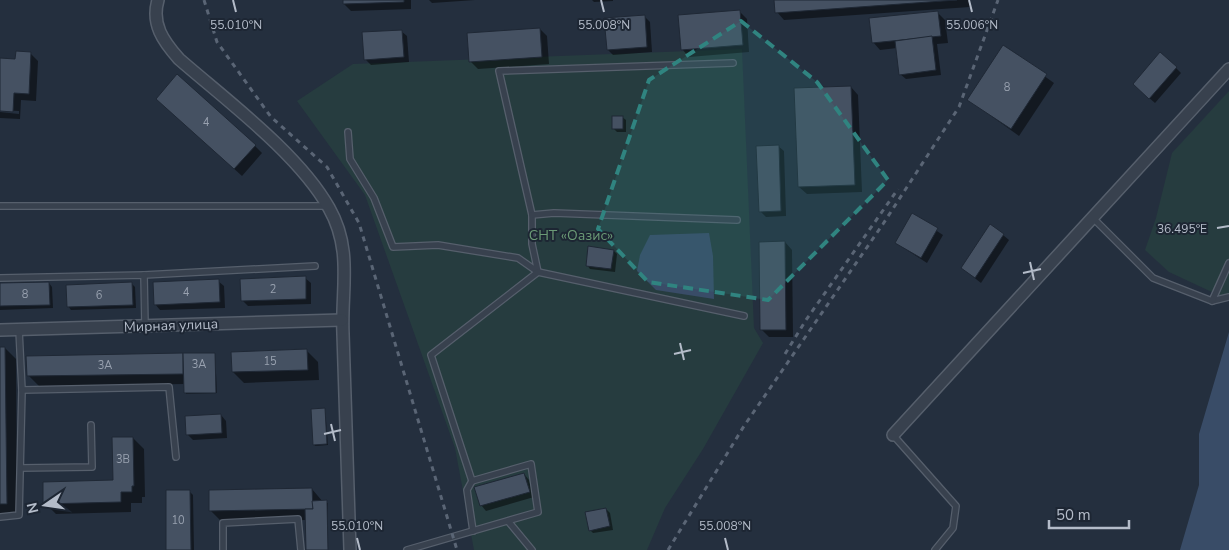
<svg xmlns="http://www.w3.org/2000/svg" width="1229" height="550" font-family="'Nunito Sans',sans-serif">
<style>
.green{fill:#263c3f}
.water{fill:#394c67}
.shadow{fill:#0007}
.building{fill:#455162;stroke:#1f2835}
.lines{fill:none;stroke-linecap:round;stroke-linejoin:round}
.lane-casing{stroke:#565f6c;stroke-width:8}
.street-casing{stroke:#565f6c;stroke-width:14}
.lane{stroke:#38414e;stroke-width:5.5}
.street{stroke:#38414e;stroke-width:11}
.rail{stroke:#5a6575;stroke-width:3;stroke-dasharray:5 5;stroke-linecap:butt}
.marked{fill:#308480;fill-opacity:0.2;stroke:#308480;stroke-width:4;stroke-dasharray:10 6;stroke-linejoin:round}
.ticks{fill:none;stroke:#b4bcc9;stroke-width:2}
.labels{text-anchor:middle;stroke-width:4;stroke-linejoin:round;paint-order:stroke}
.number-label{font-size:11px;fill:#98a1af}
.park-label{font-size:14px;fill:#6b9a76;stroke:#1d2633}
.street-label{font-size:14px;fill:#b4bcc9;stroke:#1d2633}
.ticks-label{font-size:12px;text-anchor:middle;fill:#b4bcc9;stroke:#1d2633;stroke-width:4;stroke-linejoin:round;paint-order:stroke}
</style>
<rect width="100%" height="100%" fill="#242f3e"/>
<g class="green">
<path d="M742 49 754 328 763 343 703 449 665 508 647 550H474L455 448 365 195 297 101 353 64Z"/>
<path d="M1229 91V300L1169 272 1145 250 1156 218 1172 153Z"/>
</g>
<g class="water">
<path d="M709 233 713 256 714 299 656 290 637 271 640 255 650 235Z"/>
<path d="M1229 332V550H1180L1199 485V434Z"/>
</g>
<g class="shadow">
<path d="M344 0H411V9L351 11 344 4Z"/>
<path d="M429 0H475L432 3Z"/>
<path d="M592 0H613V1L594 2Z"/>
<path d="M776 0H969L970 7 784 20 777 12Z"/>
<path d="M740 12 747 19 749 52 689 57 682 49Z"/>
<path d="M938 13 945 20 948 43 937 44 941 75 906 79 900 74 897 48 880 50 873 42Z"/>
<path d="M644 16 650 22 652 52 613 55 608 50Z"/>
<path d="M540 29 547 36 549 64 478 69 471 62Z"/>
<path d="M401 31 407 36 409 62 371 65 365 59Z"/>
<path d="M1004 47 1054 83 1019 136 969 100Z"/>
<path d="M31 54 38 61 36 101 21 100 20 119 0 118V112L19 114V111L0 110V59L16 60Z"/>
<path d="M1176 68 1181 73 1155 103 1140 90Z"/>
<path d="M851 87 858 95 862 192 807 194 799 187Z"/>
<path d="M165 106 255 146 262 153 242 176Z"/>
<path d="M622 117 626 120V132H617L614 129Z"/>
<path d="M778 146 784 151 786 216 766 217 761 212Z"/>
<path d="M912 215 943 235 927 263 896 243Z"/>
<path d="M1003 235 1009 240 981 283 962 268Z"/>
<path d="M785 242 792 250 793 337H769L762 330Z"/>
<path d="M614 251 617 254 615 272 590 269 587 265Z"/>
<path d="M305 278 311 283V304L248 306 242 300Z"/>
<path d="M218 281 224 286 225 308 160 310 155 304Z"/>
<path d="M49 283 52 287 53 308 0 310V285Z"/>
<path d="M132 284 135 287 136 308 71 310 68 306Z"/>
<path d="M0 348H5L16 359 17 514 0 515Z"/>
<path d="M307 351 318 362 319 380 244 383 233 372Z"/>
<path d="M215 354 217 393 186 394 185 384 39 386 28 375V357Z"/>
<path d="M325 409 328 445 315 446 314 444Z"/>
<path d="M221 415 226 421 227 438 193 440 188 435Z"/>
<path d="M133 438 144 449 145 497H142V503H131V512L56 514 45 503 114 481Z"/>
<path d="M524 474 529 480 534 497 486 511 481 505Z"/>
<path d="M312 489 323 502 328 503V550H307V520L221 521 210 510Z"/>
<path d="M189 491 193 495 194 550H168Z"/>
<path d="M606 509 610 513 613 530 593 533 590 530Z"/>
</g>
<g class="building">
<path d="M343 0H404V2L343 4Z"/>
<path d="M774 0H957L775 13Z"/>
<path d="M740 10 743 45 681 50 678 15Z"/>
<path d="M938 11 941 36 872 43 869 18Z"/>
<path d="M645 15 647 47 607 50 604 18Z"/>
<path d="M540 28 542 57 469 62 467 33Z"/>
<path d="M402 30 404 57 364 60 362 32Z"/>
<path d="M932 36 936 70 899 75 895 41Z"/>
<path d="M1003 45 1047 74 1011 129 967 100Z"/>
<path d="M16 51 31 52 29 94 14 93 13 112 0 111V58L15 59Z"/>
<path d="M1160 52 1177 67 1149 99 1133 84Z"/>
<path d="M177 74 256 145 234 169 156 99Z"/>
<path d="M851 86 855 185 798 187 794 88Z"/>
<rect x="612" y="116" width="11" height="13"/>
<path d="M779 145 781 211 759 212 756 146Z"/>
<path d="M912 213 938 228 921 258 895 243Z"/>
<path d="M990 224 1004 234 975 278 961 268Z"/>
<path d="M785 241 786 330H760L759 242Z"/>
<path d="M588 246 614 250 611 269 586 266Z"/>
<path d="M306 276V299L241 301 240 279Z"/>
<path d="M219 279 220 302 154 305 153 282Z"/>
<path d="M49 282 50 305 0 306V283Z"/>
<path d="M132 282 133 305 67 307 66 285Z"/>
<path d="M0 347H5L7 504H0Z"/>
<path d="M307 349 308 370 232 372 231 352Z"/>
<path d="M183 353V374L27 376 26 356Z"/>
<path d="M183 353H215L216 393H184Z"/>
<path d="M325 408 327 444 313 445 311 409Z"/>
<path d="M221 414 222 433 186 435 185 416Z"/>
<path d="M112 437H133L134 486H132V492H121V502L43 504V482L113 480Z"/>
<path d="M524 473 530 492 480 506 474 487Z"/>
<path d="M312 488 313 509 209 511V490Z"/>
<path d="M166 490H190L191 550H166Z"/>
<path d="M327 500 328 550H306L305 509H313L312 501Z"/>
<path d="M606 508 610 526 589 531 585 512Z"/>
</g>
<g class="lines">
<defs>
<g id="lane">
<path d="M348 132 350 159 374 198 393 247 438 245 518 258 538 272 532 244V215L499 71 733 63"/>
<path d="M0 206H328"/>
<path d="M532 215 554 213 737 220"/>
<path d="M1093 218 1153 278 1212 301 1229 297"/>
<path d="M144 275 315 266"/>
<path d="M0 278 144 275 145 326"/>
<path d="M1212 301 1229 263"/>
<path d="M22 390 169 387 176 457"/>
<path d="M893 435 956 506 953 528 935 550"/>
<path d="M21 468 92 467 91 425"/>
<path d="M472 481 467 490 473 531"/>
<path d="M0 517 19 515 22 390 19 330"/>
<path d="M508 521 532 550"/>
<path d="M223 550V523L298 519 301 550"/>
<path d="M407 550 538 512 531 464 472 481 431 355 538 272 744 316"/>
</g>
<g id="street">
<path d="M158 0C151 24 163 41 179 59 226 100 299 154 329 208 353 250 341 289 343 334 345 406 348 478 350 550"/>
<path d="M0 330 342 320"/>
<path d="M893 435 1229 69"/>
</g>
</defs>
<use href="#lane" class="lane-casing"/>
<use href="#street" class="street-casing"/>
<use href="#lane" class="lane"/>
<use href="#street" class="street"/>
<g class="rail">
<path d="M204 0 217 42 271 117 327 167 359 223 457 550"/>
<path d="M785 354 806 320 898 189"/>
<path d="M668 550 744 426 883 224 959 107 998 0"/>
</g>
</g>
<path class="marked" d="M741 21 817 82 888 180 768 300 648 282 598 229 649 80Z"/>
<path class="ticks" d="M233 0 236 12M601 0 604 12M969 0 972 12M1217 228 1229 226M1030 262 1034 280M1023 273 1041 269M680 343 684 360M674 354 691 350M331 424 335 441M324 434 341 430M357 538 360 550M725 538 728 550"/>
<g class="labels">
<g class="number-label">
<text x="1007" y="91">8</text>
<text x="206" y="126">4</text>
<text x="273" y="293">2</text>
<text x="186" y="296">4</text>
<text x="25" y="298">8</text>
<text x="99" y="299">6</text>
<text x="270" y="365">15</text>
<text x="199" y="368">3А</text>
<text x="105" y="369">3А</text>
<text x="123" y="463">3В</text>
<text x="178" y="524">10</text>
</g>
<g class="park-label">
<text x="571" y="240">СНТ «Оазис»</text>
</g>
<g class="street-label">
<text transform="translate(171 325) rotate(-2)" y="5">Мирная улица</text>
</g>
</g>
<g class="ticks-label">
<text x="236" y="29">55.010°N</text>
<text x="604" y="29">55.008°N</text>
<text x="972" y="29">55.006°N</text>
<text x="1182" y="233">36.495°E</text>
<text x="357" y="530">55.010°N</text>
<text x="725" y="530">55.008°N</text>
</g>
<g transform="translate(45 505) rotate(257)" stroke="#1d2633" stroke-width="4" paint-order="stroke">
<path d="M0-4L9 19L0 12L-9 19Z" fill="#b4bcc9"/>
<text y="-8" font-size="14" font-weight="bold" text-anchor="middle" fill="#b4bcc9">N</text>
</g>
<path d="M1049 520v8h80v-8" fill="none" stroke="#b4bcc9" stroke-width="2.5"/>
<text x="1056" y="520" font-size="15" fill="#b4bcc9" stroke="#1d2633" stroke-width="4" paint-order="stroke">50 m</text>
</svg>
